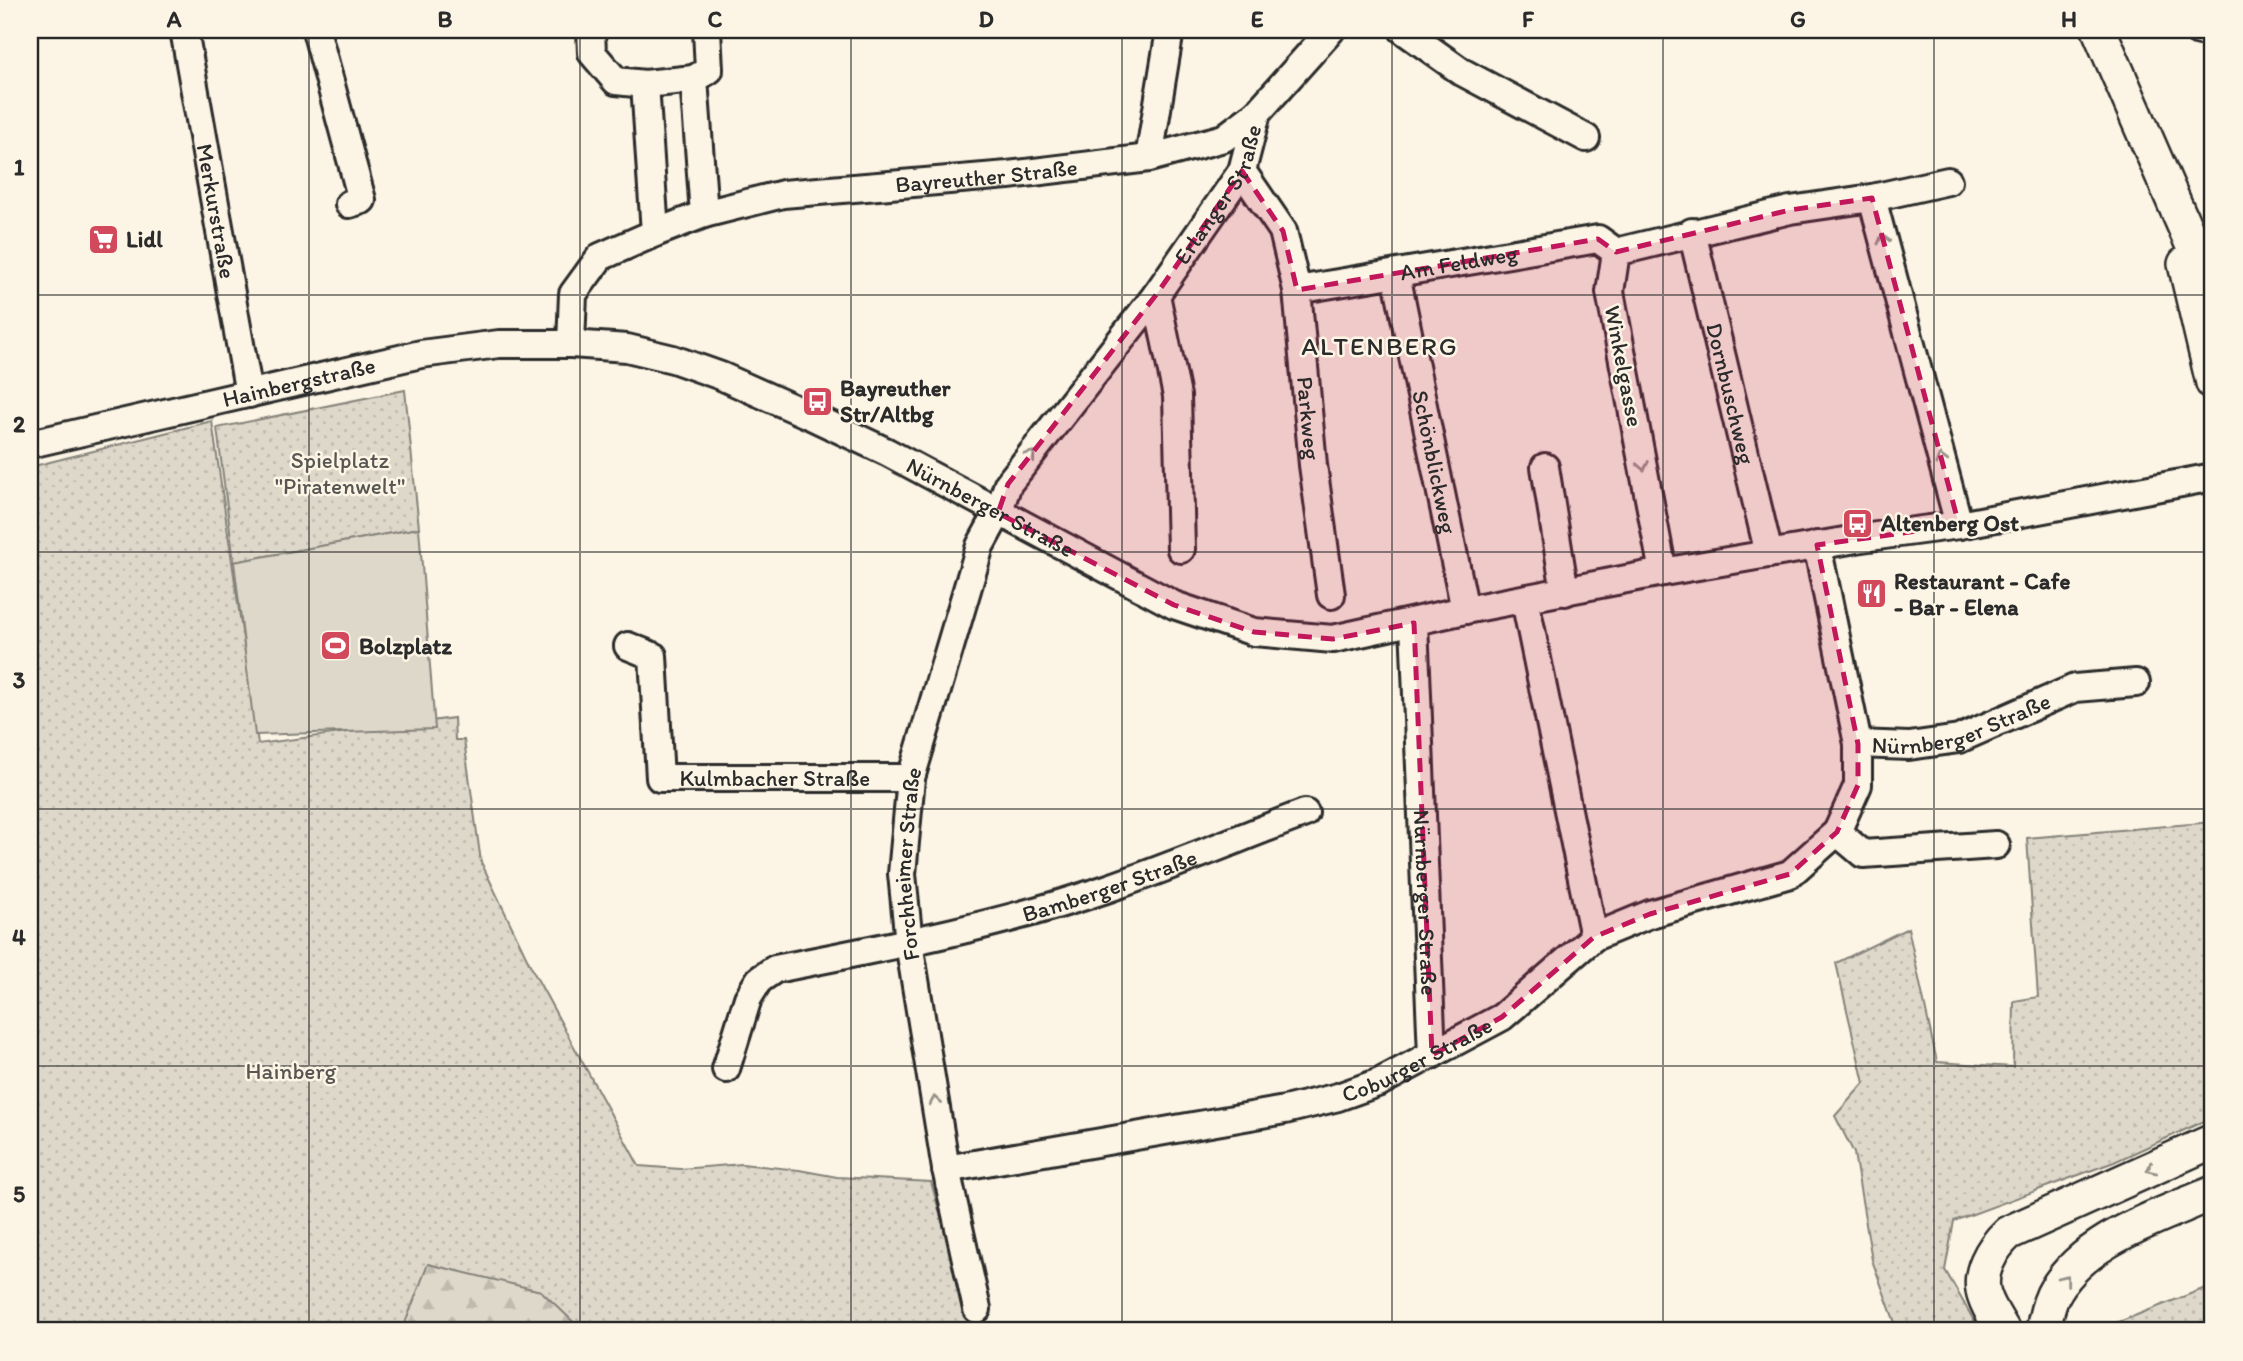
<svg xmlns="http://www.w3.org/2000/svg" width="2243" height="1361" font-family="Itim,sans-serif">
<style>
.green{fill:url(#green-dots);stroke:#84827a;stroke-width:2}
.forest{fill:url(#forest-firs);stroke:#84827a;stroke-width:2}
.pitch{fill:#ded8ca;stroke:#84827a;stroke-width:2}
.lines{fill:none;stroke-linecap:round;stroke-linejoin:round}
.minor-casing{stroke:#2b2b2b;stroke-width:32}
.major-casing{stroke:#2b2b2b;stroke-width:38}
.minor{stroke:#fcf5e5;stroke-width:26}
.major{stroke:#fcf5e5;stroke-width:33}
.oneway{stroke:#949088}
.marked{fill:#c2185b;fill-opacity:0.2;stroke:#c2185b;stroke-width:5;stroke-dasharray:14 9;stroke-linejoin:round}
.grid{fill:none;stroke:#2b2b2b;stroke-width:2;stroke-opacity:0.55}
.labels{text-anchor:middle;stroke-width:5;stroke-linejoin:round;paint-order:stroke}
.street-label{font-size:23px;fill:#2b2b2b;stroke:#fcf5e5}
.poi-label{font-size:23px;font-weight:bold;fill:#2b2b2b;stroke:#fcf5e5;text-anchor:start}
.park-label{font-size:23px;fill:#585653;stroke:#fcf5e5}
.quarter-label{font-size:26px;letter-spacing:2px;fill:#2b2b2b;stroke:#fcf5e5}
.neatline{fill:none;stroke:#2b2b2b;stroke-width:2.5}
.grid-label{font-size:23px;text-anchor:middle;font-weight:bold;fill:#2b2b2b}
</style>
<defs>
<pattern id="green-dots" width="8" height="8" patternUnits="userSpaceOnUse" patternTransform="scale(1.75)"><rect width="8" height="8" fill="#ded8ca"/><path d="M2 2h.1M6 6h.1" fill="none" stroke="#bfbaae" stroke-width="1.8" stroke-linecap="round"/></pattern>
<pattern id="forest-firs" width="22" height="20" patternUnits="userSpaceOnUse" patternTransform="scale(1.75)"><rect width="22" height="20" fill="#ded8ca"/><path d="M5 1l3.5 6h-7zM16 11l3.5 6h-7z" fill="#bfbaae"/></pattern>
</defs>
<rect width="100%" height="100%" fill="#fcf5e5"/>
<filter id="ink" filterUnits="userSpaceOnUse"><feTurbulence type="fractalNoise" baseFrequency=".0143" numOctaves="2"/><feDisplacementMap in="SourceGraphic" scale="14" xChannelSelector="R" yChannelSelector="G"/><feConvolveMatrix kernelMatrix="1 2 1 2 8 2 1 2 1" color-interpolation-filters="sRGB"/></filter>
<g filter="url(#ink)">
<g class="green">
<path d="M405 390 419 528 234 562 217 428Z"/>
<path d="M212 421 258 744 454 718 455 740H464L481 862 534 973 639 1166 680 1169 742 1164 799 1170 837 1177 931 1182 973 1331H30V467Z"/>
<path d="M2213 822V1117L2114 1162 1954 1221 1945 1270 1980 1331H1898L1872 1260 1854 1153 1835 1116 1864 1083 1836 963 1908 928 1937 1062 2013 1067 2014 1001 2038 997 2027 838Z"/>
<path d="M2213 1285V1331H2096Z"/>
</g>
<path class="forest" d="M428 1264 541 1291 583 1331H402Z"/>
<path class="pitch" d="M419 528 435 729 255 735 234 562Z"/>
<g class="lines">
<defs>
<g id="minor">
<path id="s1" d="M184 30 249 394"/>
<path d="M316 30 362 200 349 204"/>
<path d="M591 30 592 53 616 81 645 84"/>
<path d="M1403 30 1462 72 1586 138"/>
<path d="M2196 30 2213 34"/>
<path d="M694 79 709 70 707 30"/>
<path d="M1149 158 1170 30"/>
<path id="s2" d="M1242 171 1283 231 1297 290 1313 465 1331 595"/>
<path d="M1872 198 1948 181"/>
<path id="s3" d="M1692 232 1769 554"/>
<path d="M655 233 645 84 694 79 704 214"/>
<path id="s4" d="M1396 274 1465 610"/>
<path id="s5" d="M1297 290 1598 239 1616 252"/>
<path d="M1156 295 1177 396 1181 549"/>
<path id="s6" d="M571 344 573 294 600 257 655 233 704 214 783 194 1008 175 1149 158 1224 138 1257 113"/>
<path id="s7" d="M30 444 421 354 499 344H571L627 348 673 359 721 376 811 416 887 452 1174 605 1254 632 1333 639 1465 610 1663 572 1862 538 1959 525 2213 477"/>
<path d="M1545 467 1565 592"/>
<path id="s8" d="M1817 545 1858 744 1909 746 1959 739 2075 688 2136 683"/>
<path d="M1663 572 1610 292 1616 252 1790 210 1872 198 1959 525"/>
<path d="M1525 600 1594 937"/>
<path id="s9" d="M1414 623 1432 1055"/>
<path id="s10" d="M628 646 653 656 660 778H911"/>
<path d="M1837 832 1858 785V744"/>
<path id="s11" d="M726 1069 748 998 759 980 775 969C887 947 998 926 1106 889 1173 866 1239 838 1305 813"/>
<path id="s12" d="M946 1169 1285 1110 1338 1097 1380 1082 1502 1017 1594 937 1650 914 1790 874 1837 832 1863 854 1996 845"/>
<path id="s13" d="M977 1309 946 1169 909 943 902 874 911 778 980 546 998 513 1008 484 1156 295 1242 171 1257 113 1331 30"/>
</g>
<g id="major">
<path d="M2099 30 2213 292"/>
<path d="M2185 264 2213 383"/>
<path d="M2003 1331C1997 1320 1989 1309 1985 1297 1976 1274 1992 1248 2008 1233L2213 1141"/>
<path d="M2043 1331C2045 1319 2048 1306 2053 1295 2082 1239 2159 1217 2213 1193"/>
</g>
</defs>
<use href="#minor" class="minor-casing"/>
<use href="#major" class="major-casing"/>
<use href="#minor" class="minor"/>
<use href="#major" class="major"/>
</g>
<defs><path id="oneway-chevron" d="M-2-3.5L2.5 0L-2 3.5" fill="none" stroke-width="1.6" stroke-linecap="round" stroke-linejoin="round" transform="scale(1.75)"/></defs>
<g class="oneway">
<use href="#oneway-chevron" transform="translate(1883 239) rotate(-105)"/>
<use href="#oneway-chevron" transform="translate(1031 455) rotate(-52)"/>
<use href="#oneway-chevron" transform="translate(1941 459) rotate(-105)"/>
<use href="#oneway-chevron" transform="translate(1643 466) rotate(79)"/>
<use href="#oneway-chevron" transform="translate(935 1101) rotate(-99)"/>
<use href="#oneway-chevron" transform="translate(2151 1169) rotate(156)"/>
<use href="#oneway-chevron" transform="translate(2065 1279) rotate(-52)"/>
</g>
</g>
<path class="marked" d="M1242 171 1283 231 1297 290 1598 239 1616 252 1790 210 1872 198 1959 525 1817 545 1858 744V785L1837 832 1790 874 1650 914 1594 937 1502 1017 1432 1055 1414 623 1333 639 1254 632 1174 605 998 513 1008 484 1156 295Z"/>
<path class="grid" d="M309 30V1331M580 30V1331M851 30V1331M1122 30V1331M1392 30V1331M1663 30V1331M1934 30V1331M30 295H2213M30 552H2213M30 809H2213M30 1066H2213"/>
<defs>
<symbol id="supermarket-square" viewBox="-11 -11 22 22"><rect x="-9" y="-9" width="18" height="18" rx="4" fill="#d1495b" stroke="#fcf5e5"/><path d="M-6-5.5h2.5l.6 2H6L4.5 2H-2.5L-4.4-4H-6ZM-1.5 3.2a1.3 1.3 0 1 0 .1 0ZM3 3.2a1.3 1.3 0 1 0 .1 0Z" fill="#fff"/></symbol>
<symbol id="bus-square" viewBox="-11 -11 22 22"><rect x="-9" y="-9" width="18" height="18" rx="4" fill="#d1495b" stroke="#fcf5e5"/><path d="M-5-6H5V4H4V6H2V4H-2V6H-4V4H-5ZM-3.5-4V0h7V-4ZM-3.5 1.2v1.5H-2V1.2ZM2 1.2v1.5H3.5V1.2Z" fill="#fff"/></symbol>
<symbol id="restaurant-square" viewBox="-11 -11 22 22"><rect x="-9" y="-9" width="18" height="18" rx="4" fill="#d1495b" stroke="#fcf5e5"/><path d="M-5-6h1v4h1v-4h1v4h1v-4h1v5L-1.5 .5V6h-2V.5L-5-1ZM5-6V6H3V1.5H1.5Q1.5-4 5-6Z" fill="#fff"/></symbol>
<symbol id="stadium-square" viewBox="-11 -11 22 22"><rect x="-9" y="-9" width="18" height="18" rx="4" fill="#d1495b" stroke="#fcf5e5"/><path d="M0-5a6.5 5 0 1 0 0 10a6.5 5 0 1 0 0-10ZM-3.5-1.8h7v3.6h-7Z" fill="#fff"/></symbol>
</defs>
<g fill-rule="evenodd">
<use href="#supermarket-square" x="86" y="222" width="35" height="35"/>
<use href="#bus-square" x="800" y="384" width="35" height="35"/>
<use href="#bus-square" x="1840" y="506" width="35" height="35"/>
<use href="#restaurant-square" x="1854" y="576" width="35" height="35"/>
<use href="#stadium-square" x="318" y="628" width="35" height="35"/>
</g>
<g class="labels">
<g class="street-label">
<text dy="8" stroke="none"><textPath href="#s6" startOffset="494">Bayreuther Straße</textPath></text>
<text dy="8" stroke="none"><textPath href="#s13" startOffset="1208">Erlanger Straße</textPath></text>
<text dy="8" stroke="none"><textPath href="#s1" startOffset="184">Merkurstraße</textPath></text>
<text dy="8" stroke="none"><textPath href="#s5" startOffset="164">Am Feldweg</textPath></text>
<text transform="translate(1624 366) rotate(79)" y="8">Winkelgasse</text>
<text dy="8" stroke="none"><textPath href="#s7" startOffset="276">Hainbergstraße</textPath></text>
<text dy="8" stroke="none"><textPath href="#s3" startOffset="166">Dornbuschweg</textPath></text>
<text dy="8" stroke="none"><textPath href="#s2" startOffset="262">Parkweg</textPath></text>
<text dy="8" stroke="none"><textPath href="#s4" startOffset="192">Schönblickweg</textPath></text>
<text dy="8" stroke="none"><textPath href="#s7" startOffset="1006">Nürnberger Straße</textPath></text>
<text dy="8" stroke="none"><textPath href="#s8" startOffset="310">Nürnberger Straße</textPath></text>
<text dy="8" stroke="none"><textPath href="#s10" startOffset="264">Kulmbacher Straße</textPath></text>
<text dy="8" stroke="none"><textPath href="#s13" startOffset="452">Forchheimer Straße</textPath></text>
<text dy="8" stroke="none"><textPath href="#s11" startOffset="460">Bamberger Straße</textPath></text>
<text dy="8" stroke="none"><textPath href="#s9" startOffset="280">Nürnberger Straße</textPath></text>
<text dy="8" stroke="none"><textPath href="#s12" startOffset="486">Coburger Straße</textPath></text>
</g>
<g class="poi-label">
<text x="126" y="247">Lidl</text>
<text x="840" y="396">Bayreuther<tspan x="840" dy="26">Str/Altbg</tspan></text>
<text x="1881" y="531">Altenberg Ost</text>
<text x="1894" y="589">Restaurant - Cafe<tspan x="1894" dy="26">- Bar - Elena</tspan></text>
<text x="359" y="654">Bolzplatz</text>
</g>
<g class="park-label">
<text x="340" y="468">Spielplatz<tspan x="340" dy="26">"Piratenwelt"</tspan></text>
<text x="291" y="1079">Hainberg</text>
</g>
<g class="quarter-label">
<text x="1380" y="355">ALTENBERG</text>
</g>
</g>
<rect width="2243" height="1361" fill="none" stroke="#fcf5e5" stroke-width="77"/>
<rect x="38" y="38" width="2166" height="1284" class="neatline"/>
<g class="grid-label">
<text x="174" y="27">A</text>
<text x="445" y="27">B</text>
<text x="715" y="27">C</text>
<text x="986" y="27">D</text>
<text x="1257" y="27">E</text>
<text x="1528" y="27">F</text>
<text x="1798" y="27">G</text>
<text x="2069" y="27">H</text>
<text x="19" y="175">1</text>
<text x="19" y="432">2</text>
<text x="19" y="688">3</text>
<text x="19" y="945">4</text>
<text x="19" y="1202">5</text>
</g>
</svg>
